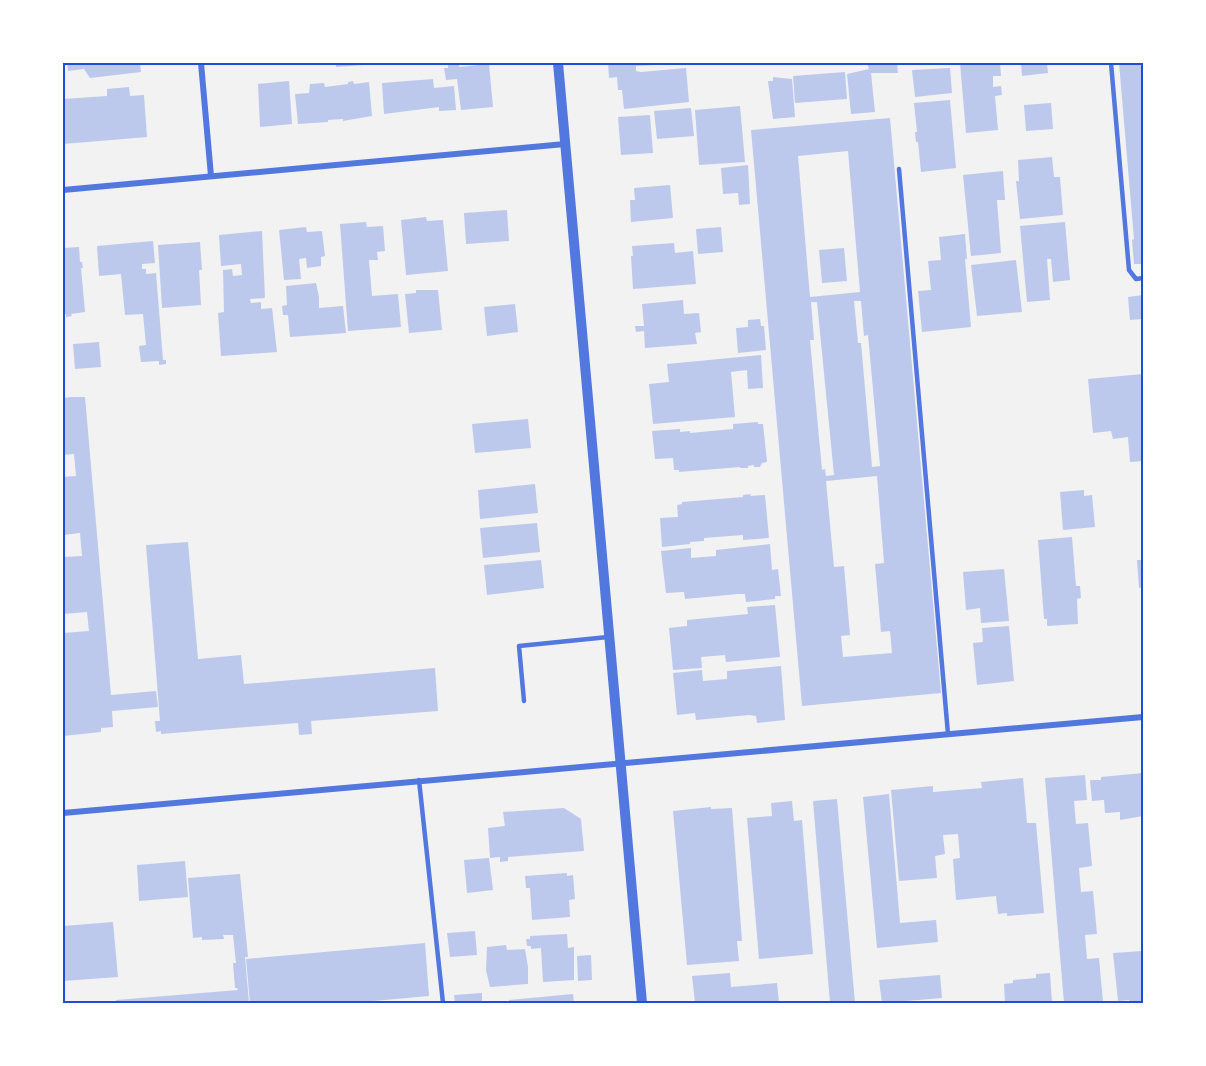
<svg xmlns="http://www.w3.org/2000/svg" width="1206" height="1066" font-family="'Noto Sans',sans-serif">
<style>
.building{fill:#bdc9ec;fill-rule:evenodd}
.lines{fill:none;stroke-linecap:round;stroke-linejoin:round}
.service{stroke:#5277de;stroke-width:4.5}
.minor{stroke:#5277de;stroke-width:6}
.tertiary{stroke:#5277de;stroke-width:10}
.neatline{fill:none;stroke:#1d4ed8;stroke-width:2}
</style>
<rect width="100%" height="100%" fill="#f2f2f2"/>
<g class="building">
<path d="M67 63H140L141 72 90 78 84 69 68 71Z"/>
<path d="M336 63H364V65L336 67Z"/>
<path d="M448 63H459V67L489 64 493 107 461 110 457 79 446 80 444 68H448Z"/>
<path d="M608 63H655V65L636 66V71L641 72 686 68 689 102 624 109 622 90H618L617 77 609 78Z"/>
<path d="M867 63H897L898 73H871L875 112 851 114 847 74 869 69Z"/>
<path d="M960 63H1000L1001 76H993V87L1001 86 1002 95 995 96 998 130 966 133Z"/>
<path d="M1021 63H1047L1048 73 1022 76Z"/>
<path d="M1119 63H1143V264H1134L1132 240 1134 239Z"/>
<path d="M950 68 952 93 915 97 912 70Z"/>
<path d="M845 72 847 99 795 103 793 76Z"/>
<path d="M773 77 792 79 795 117 773 119 768 81H773Z"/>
<path d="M433 79 434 88 454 86 456 110 439 111V107L384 114 382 83Z"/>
<path d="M289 81 292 124 260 127 258 84Z"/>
<path d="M353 81 354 84 369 82 372 116 343 121V119L328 120V122L298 124 295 94 309 93 310 84 324 83 325 87 348 84V82Z"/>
<path d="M129 87 130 96 144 95 147 137 63 144V99L107 96V89Z"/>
<path d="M950 100 956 168 921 172 918 142H916L915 132H917L914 103Z"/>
<path d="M1051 103 1053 129 1026 131 1024 105Z"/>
<path d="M740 106 745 162 699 165 695 110Z"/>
<path d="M691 108 694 136 657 139 654 111Z"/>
<path d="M650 115 653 153 621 155 618 117Z"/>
<path d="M890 118 941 693 802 706 751 130ZM848 151 860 292 810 297 798 156ZM854 301H861L864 336 868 335 880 466 872 467 861 343H858ZM811 302H817L834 475 826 476 825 469 822 470 810 340H814ZM877 476 884 563 875 564 881 632 890 631 892 653 843 657 841 636 850 635 844 566 834 567 826 481Z"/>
<path d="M1052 157 1054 177H1060L1063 215 1020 219 1016 181H1019L1018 160Z"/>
<path d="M748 165 750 204 739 205 738 193 723 194 721 168Z"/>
<path d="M1003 171 1005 200H997L1001 253 971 256 963 175Z"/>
<path d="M670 185 673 218 631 222 630 200H635L634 188Z"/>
<path d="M507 210 509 241 466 244 464 213Z"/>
<path d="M426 217 427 221 443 220 448 271 406 275 401 220Z"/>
<path d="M366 222 367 227 383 226 385 251 377 252 378 260H369L372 296 398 294 401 327 348 331 340 224Z"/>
<path d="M1065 222 1070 280 1053 282 1051 259H1047L1050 300 1027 302 1020 226Z"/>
<path d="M306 227 307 232 322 231 325 256 321 257V266L307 268 306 258 299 259 301 279 284 280 279 230Z"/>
<path d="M721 227 723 252 698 254 696 229Z"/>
<path d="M262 231 265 298 250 299 251 303 261 302V309L272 308 277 352 221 356 218 313 224 312 223 270 232 269 233 276 242 275 241 264 221 266 219 235Z"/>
<path d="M965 234 967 259H965L971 327 922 332 918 291 931 290 928 261 941 260 939 237Z"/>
<path d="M153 241 155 263 142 264V269H146V274L156 273 163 360H166V364L159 365V361L141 362 139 346 146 345 143 314 125 315 121 274 99 276 97 246Z"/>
<path d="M200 242 202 270H199L201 305 162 308 158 245Z"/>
<path d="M674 243 675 253 693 251 696 284 633 289 631 256H633L632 246Z"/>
<path d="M79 247 80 262H82L83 268H81L85 312 71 314 72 316 66 317V314H63V248Z"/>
<path d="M844 248 847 281 822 283 819 250Z"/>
<path d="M1016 260 1022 312 977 316 971 265Z"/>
<path d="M316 283 319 297V308L343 306 346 333 290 337 288 315H283L282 306 287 305 286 286Z"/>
<path d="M416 290H438L442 330 409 333 405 294 416 293Z"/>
<path d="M1143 295V319L1130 320 1128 297Z"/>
<path d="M683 300 684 314 699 313 701 332 695 333 697 344 645 348 644 331 636 332 635 326H644L642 304Z"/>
<path d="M515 304 518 332 487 336 484 307Z"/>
<path d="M760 319 761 326H764L766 350 738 353 736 328 748 327V320Z"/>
<path d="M99 342 101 367 75 369 73 344Z"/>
<path d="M761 355 763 388 748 389 747 370 731 372 735 417 653 424 649 384 669 382 667 364Z"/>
<path d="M1143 374V461L1130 462 1128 437 1113 439 1111 431 1093 433 1088 379Z"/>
<path d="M72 397H85L111 695 156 691 158 707 112 711 113 727 101 728V732L63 736V633L89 631 87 612 63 614V557L82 556 80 533 63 535V477L76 476 74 454 63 455V398Z"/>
<path d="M528 419 531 448 475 453 472 424Z"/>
<path d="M758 422V424H763L767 462 762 463 760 467H754V465L748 466V468H740V467L679 472V470H674L673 458 655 459 652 431 680 429V432L690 431V433L733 429V424Z"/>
<path d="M535 484 538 513 480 519 478 490Z"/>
<path d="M1084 490V496L1092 495 1095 527 1063 530 1060 492Z"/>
<path d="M750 494 751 496 765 495 769 538 743 540V535L704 538V541L690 542V544L662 547 660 518 678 517 677 505 682 504V502L743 497V495Z"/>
<path d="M537 523 540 552 483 558 480 528Z"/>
<path d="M1072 537 1076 586H1080L1081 598 1077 599 1078 624 1047 626V619H1044L1038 540Z"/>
<path d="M188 542 198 659 241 655 244 684 435 668 438 711 311 721 312 734 299 735 298 723 161 734V731L156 732 155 721H160L146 545Z"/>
<path d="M770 544 772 570 778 569 781 596H775V599L746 602 745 594H738L685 599 684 592 666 593 661 551 691 548V558L716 556V550Z"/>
<path d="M541 560 544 588 487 595 484 565Z"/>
<path d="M1137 560H1143V587L1139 588Z"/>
<path d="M1004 569 1009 621 981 623 980 608 966 610 963 572Z"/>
<path d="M775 605 780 657 726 662 725 655 701 657 702 668 673 670 669 628 687 626V620L748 614 747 607Z"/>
<path d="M1009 626 1014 681 977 685 973 643 983 642 982 628Z"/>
<path d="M781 666 785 720 757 723 756 716 749 715 696 720 695 713 677 715 673 673 702 670 703 681 727 679V671Z"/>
<path d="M1143 773V816L1120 820V812L1105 813 1104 800 1092 801 1090 780H1101V777Z"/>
<path d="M1085 775 1087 800 1074 801 1076 824 1088 823 1092 866 1079 868 1081 892 1093 891 1097 934 1085 935 1087 959 1099 958 1103 1002 1064 1003 1045 778Z"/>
<path d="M1023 778 1027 823H1036L1044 913 1007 916V913L998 914 996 896 956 900 953 859 960 858 958 834 943 835 945 854 935 856 937 878 899 881 891 790 933 786V792L982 788 981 782Z"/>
<path d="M889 794 900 923 936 920 938 942 877 948 863 797Z"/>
<path d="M837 799 855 1003H830L813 801Z"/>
<path d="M792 801 794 821 802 820 813 954 759 959 747 818 772 816 771 803Z"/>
<path d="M711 807V809L732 808 742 941H737L739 961 687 965 673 811Z"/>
<path d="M564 808 581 819 584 851 508 857V861L500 862V857L490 858 488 828 505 826 503 812Z"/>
<path d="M489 858 493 890 467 893 464 860Z"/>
<path d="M185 861 188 897 139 901 137 865Z"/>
<path d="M567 873V876L573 875 575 899 569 900 570 917 532 920 530 888H526L525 876Z"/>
<path d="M240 874 248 957H245L249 1003H117L116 1000 238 990 237 988H235L233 963H236L233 935H223L224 939 202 940V937L193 938 188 878Z"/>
<path d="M113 922 118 977 63 981V926Z"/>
<path d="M475 931 477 955 450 957 447 933Z"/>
<path d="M567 934 568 948 574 947V980L543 982 541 948 531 949V946H527L526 939H530V936Z"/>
<path d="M425 943 429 996 351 1003H250L246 959Z"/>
<path d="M506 945 507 950 525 949 528 967V984L490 987 486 970 487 947Z"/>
<path d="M1143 951V1003H1130L1129 1000 1118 1001 1113 953Z"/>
<path d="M591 955 592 980 578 981 577 956Z"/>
<path d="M730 973 731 987 777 983 779 1003H695L692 976Z"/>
<path d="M1050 973 1052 1003H1005L1004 984 1013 983V980L1036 978V974Z"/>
<path d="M940 975 942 998 906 1001V1003H882L879 980Z"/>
<path d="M482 993V1003H455L454 995Z"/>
<path d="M573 994 574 1003H509V1000Z"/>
</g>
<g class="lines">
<g class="service">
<path d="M1111 63 1129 270 1136 279 1143 278"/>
<path d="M899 169 948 734"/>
<path d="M524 701 519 646 608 637"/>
<path d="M419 780 443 1003"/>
</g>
<g class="minor">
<path d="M201 63 211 176"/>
<path d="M63 190 565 144"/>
<path d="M63 813 1143 717"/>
</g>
<path class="tertiary" d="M558 63 642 1003"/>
</g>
<rect width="1206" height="1066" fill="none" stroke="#ffffff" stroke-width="129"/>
<rect x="64" y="64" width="1078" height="938" class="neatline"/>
</svg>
